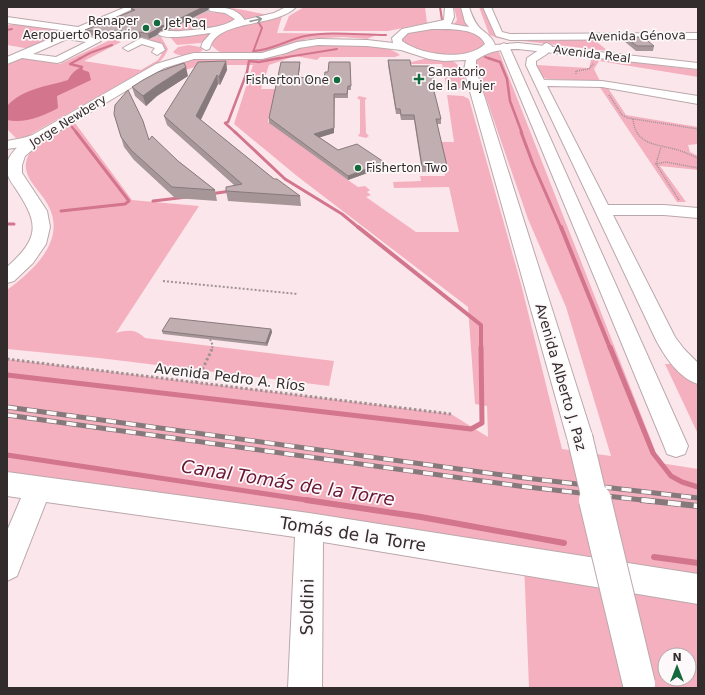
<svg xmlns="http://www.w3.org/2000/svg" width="705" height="695" font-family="'DejaVu Sans',sans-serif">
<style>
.green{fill:#f5b0bf;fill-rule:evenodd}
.water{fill:#d2758d}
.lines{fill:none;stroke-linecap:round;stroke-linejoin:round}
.stream-far5{stroke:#d2758d;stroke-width:2}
.stream-far4{stroke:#d2758d;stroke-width:2.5}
.stream-far3{stroke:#d2758d;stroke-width:3}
.stream-far2{stroke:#d2758d;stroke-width:4}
.stream-far1{stroke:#d2758d;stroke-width:5}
.stream{stroke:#d2758d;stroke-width:6}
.minor-tunnel{stroke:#d3c2c5;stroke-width:9;stroke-dasharray:9 4.5;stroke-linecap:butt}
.minor-casing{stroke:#bba8ac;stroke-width:2}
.major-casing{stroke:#bba8ac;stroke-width:2}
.path-far2{stroke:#a09294;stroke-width:1.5;stroke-dasharray:1 1;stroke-linecap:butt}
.path-far1{stroke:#a09294;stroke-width:2;stroke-dasharray:2 2;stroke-linecap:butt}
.path{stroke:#a09294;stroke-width:3;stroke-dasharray:2.5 2.5;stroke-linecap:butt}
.minor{fill:#fff;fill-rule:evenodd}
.major{fill:#fff;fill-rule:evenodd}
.rail-far1-casing{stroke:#85797b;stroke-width:5}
.rail-casing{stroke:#85797b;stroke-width:6}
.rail-far1{stroke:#fdf9fa;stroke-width:3.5;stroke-dasharray:10;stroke-linecap:butt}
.rail{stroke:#fdf9fa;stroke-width:4.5;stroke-dasharray:13;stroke-linecap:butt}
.major-bridge-far1-casing{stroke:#bba8ac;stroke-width:27;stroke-linecap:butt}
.major-bridge-casing{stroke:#bba8ac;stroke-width:34;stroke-linecap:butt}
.major-bridge-far1{stroke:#fff;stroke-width:25}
.major-bridge{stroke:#fff;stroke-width:32}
.wall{fill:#a69698}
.shaded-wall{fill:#877a7c}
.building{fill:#c1aeb1;stroke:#877a7c}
.oneway{stroke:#999696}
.poi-dot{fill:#146a3c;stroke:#fdf9fa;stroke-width:1.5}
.labels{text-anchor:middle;stroke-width:3.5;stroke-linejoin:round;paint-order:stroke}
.far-poi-label{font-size:12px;fill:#332c2d;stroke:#fdf9fa;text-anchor:start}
.far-street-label{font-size:12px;fill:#332c2d;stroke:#fdf9fa}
.street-label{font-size:14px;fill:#332c2d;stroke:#fdf9fa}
.near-street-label{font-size:17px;fill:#332c2d;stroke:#fdf9fa}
.near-water-label{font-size:18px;font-style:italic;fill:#6a1534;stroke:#fdf9fa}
</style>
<rect width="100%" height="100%" fill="#fbe7eb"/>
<g class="green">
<path d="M209 7C232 5 250 13 273 15L242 22 243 16 226 9Z"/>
<path d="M304 7H425L427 23 388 31H283L289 16Z"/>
<path d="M454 7H461L468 27 454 24 457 20Z"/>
<path d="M479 7H484L493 32 501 36 592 38 608 51 497 38 488 34H489Z"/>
<path d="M204 12 227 13 234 16 236 20C222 32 185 31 166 32L173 26H175Z"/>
<path d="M282 16 277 33 379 34 367 39 343 37 307 39 264 54H226L218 51 211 45C213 28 267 19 282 16Z"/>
<path d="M23 24 71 31 30 49 7 45V25Z"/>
<path d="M435 28C451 29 470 28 483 40L484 44C474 58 438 56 423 52 416 50 409 46 403 43L402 38C410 29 423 30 435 28Z"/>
<path d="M222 29 206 38 201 43 177 45 169 36Z"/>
<path d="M156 35H160L168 49C164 60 156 65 146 71H143L26 137 16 138 7 129V64L21 58 60 64 112 39 121 42 84 61 141 70 158 60 162 54 159 53 164 51V49L147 41Z"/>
<path d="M308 44C333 45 380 39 400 55L395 57H320L317 60 295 56 269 65 261 89H276L268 122 348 180 358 187 365 186 370 190 367 192 371 195 366 197 416 232H459L449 187 394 188 393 182 421 181 420 176H445L444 171H449L447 163H442L439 142H454L447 95 463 96 469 99 521 284 562 449 611 456 566 307 528 219 475 66 476 59 480 56 498 51 499 52 660 463 698 469V688H529L524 562 7 484V359L451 414 488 437 487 406 475 404 468 307 297 176 234 124 253 65H201L182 71 160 72 177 63 193 59 255 60 280 56ZM665 655H689V679H665Z"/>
<path d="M189 45 200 47 203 50C195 56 180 58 173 52L178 47Z"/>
<path d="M592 57 698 70V77L599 61 594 69 600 81 547 79 542 77 536 65 589 68Z"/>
<path d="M428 58C444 59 456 56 463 74 465 79 466 81 465 86L458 89 447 90 442 64H403Z"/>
<path d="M599 86 608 88 626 115 698 127V144L688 145 690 152 698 156V170L660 166 686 202H677Z"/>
<path d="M359 96 367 98 365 100 366 133 369 136 366 138 358 136 360 133V100L357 98Z"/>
<path d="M75 123 132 200 199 206 116 333C128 330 135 329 145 338L334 361 329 386 99 358 7 349V290C34 270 67 240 48 205 40 189 19 176 28 156 35 142 62 130 75 123Z"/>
<path d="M665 364H676L698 384V434Z"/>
</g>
<path class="water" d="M82 67 83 70 89 72 91 80 57 96 58 108C44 116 23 124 7 120V106C24 88 45 87 68 80 71 74 76 69 82 67Z"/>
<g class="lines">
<g class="stream-far5">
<path d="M440 7 442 20"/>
<path d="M7 30 12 29"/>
<path d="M254 51C272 50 287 40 305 36 331 31 359 35 386 35"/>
<path d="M253 52 262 28 259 23"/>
<path d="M485 57 491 59"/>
<path d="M79 59 90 53 112 45"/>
<path d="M275 59 337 49"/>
</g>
<g class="stream-far4">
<path d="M81 58 70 64 82 67"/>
<path d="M488 58 500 62 507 79 510 101 522 133"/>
<path d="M72 127 77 133"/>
<path d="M236 133 225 123 228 122 247 72 249 61 259 62 280 58"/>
</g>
<g class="stream-far3">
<path d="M235 132 285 179 342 214 359 228"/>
<path d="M521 132 533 164 561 228"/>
<path d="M210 194 231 191"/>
<path d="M153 201 187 197"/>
<path d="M61 211 125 204 129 201 76 132"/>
<path d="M7 224H14"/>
</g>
<g class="stream-far2">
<path d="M358 227 481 325V348"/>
<path d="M561 227 610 348"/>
</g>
<g class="stream-far1">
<path d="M610 347 653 453 671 476 682 482 698 487"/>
<path d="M7 375 471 429 482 423 481 347"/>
<path d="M7 455 313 501"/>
</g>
<g class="stream">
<path d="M306 500 421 517 564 543"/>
<path d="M654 557 698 563"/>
</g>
<path class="minor-tunnel" d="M141 41 208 7"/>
<defs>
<g id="minor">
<path d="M126 7H137L76 35 96 38 101 41 61 62 57 63 22 58 7 64V57L68 31 7 23V17L78 27ZM67 39 86 42 56 57 33 54Z"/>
<path d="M211 7C224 7 236 8 244 19V20L274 13 286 7H296C278 26 227 20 213 41 211 43 211 46 209 49L206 50 201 47 203 42 211 33C200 34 166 41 158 34 163 29 173 32 180 31 194 30 225 28 235 19L225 13 210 11 209 9Z"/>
<path d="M483 7H491L502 32 510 34 698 33V39L510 40 496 36Z"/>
<path d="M141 38 162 44 165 50 157 55 152 52 155 48 142 44 128 51 123 48Z"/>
<path d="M504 43 509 46 688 446 685 454 676 457 667 454 664 446 499 46Z"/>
<path d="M547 43 552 46 547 54 536 61V65L544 80 602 81 698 96V104L602 87 547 86 608 205H664L698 208V218L664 215H613L675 337 684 349 698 363V384C679 378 665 357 656 340L526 65 527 58 539 50 544 44Z"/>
<path d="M39 133 44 134 46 137C39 147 18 147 7 149V141L23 138Z"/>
<path d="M7 472 309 513 698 574V604L323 542 322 688H288L295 537 46 502 17 576 7 581V531L21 498 7 496Z"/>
</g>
<path id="major" d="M445 7H453L454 17 451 24 469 27 465 22 461 7H469C472 16 475 24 482 30 488 35 492 37 495 45L518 43 698 63V69L518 49C502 49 489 51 476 60V70L593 438 589 446 580 449 571 446 567 438 464 70 466 60 444 61 429 59 401 50 367 46 318 45 299 48 286 53 262 59H194L164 68 44 140 25 156 22 165V173L47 211 50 227 46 244 33 263 14 281 7 283V267C42 236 38 222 14 186 9 179 5 172 7 163 11 150 24 141 34 134L156 64 186 55 194 53H262L297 42 318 39 367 40 393 43 392 38 402 29 444 20ZM432 29C447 29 478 27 485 44 466 62 421 55 402 41V39L408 33Z"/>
</defs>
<use href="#minor" class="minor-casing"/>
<use href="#major" class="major-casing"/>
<g class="path-far2">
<path d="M576 74V71L589 69 594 63"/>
<path d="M609 95 622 115 628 118 698 129"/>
<path d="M633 119C635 144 655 144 674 149 683 151 690 155 698 158"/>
<path d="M656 164 661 147"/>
<path d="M679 200 656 164 666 162 698 168"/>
</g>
<g class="path-far1">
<path d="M163 281 298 294"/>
<path d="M210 339 213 346 212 348"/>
</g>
<g class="path">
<path d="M7 359 451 414"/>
<path d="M196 383 213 347"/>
</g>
<use href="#minor" class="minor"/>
<use href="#major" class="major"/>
<defs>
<g id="rail-far1">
<path d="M7 407 517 477 698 498"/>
<path d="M7 415 519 486 651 501"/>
</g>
<path id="rail" d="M642 500 698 506"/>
</defs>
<use href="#rail-far1" class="rail-far1-casing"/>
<use href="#rail" class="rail-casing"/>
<use href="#rail-far1" class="rail-far1"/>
<use href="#rail" class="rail"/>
<defs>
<path id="major-bridge-far1" d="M580 438 595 501"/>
<path id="major-bridge" d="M595 500 639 684"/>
</defs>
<use href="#major-bridge-far1" class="major-bridge-far1-casing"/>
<use href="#major-bridge" class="major-bridge-casing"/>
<use href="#major-bridge-far1" class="major-bridge-far1"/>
<use href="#major-bridge" class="major-bridge"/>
</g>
<g class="wall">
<path d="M135 7H209L208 10 168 30 160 31 157 35 149 39 141 37 138 38 118 35 108 38 87 35 85 30 131 11V9Z"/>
<path d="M625 37 654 46 653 51H636L624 41Z"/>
<path d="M388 60 435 83 434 87H433L441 119V124H437L447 166 446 171 422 172 414 120H401L400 114H396L388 65Z"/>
<path d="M226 61 227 70 220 85 218 84 201 120 274 179 300 196 301 206 228 201 226 191 234 185 167 125 164 116Z"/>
<path d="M350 62 351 90H348V98H335L334 133 319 137 338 150 384 167 348 180 269 123V118L300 66 298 77 324 80 328 72Z"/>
<path d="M188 76 157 96 146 106 135 96 132 87Z"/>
<path d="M114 114 178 161 215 190 217 201 175 198 134 160 124 147Z"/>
<path d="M271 329 272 332 267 346 163 334 162 331Z"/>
</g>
<g class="shaded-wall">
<path d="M203 7H209L208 10 168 30 160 31 157 35 149 39 148 34 158 26Z"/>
<path d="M117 30 118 35 108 38 106 33Z"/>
<path d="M140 32 141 37 138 38 137 33Z"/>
<path d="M226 61 227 70 220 85 219 77Z"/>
<path d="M300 62V66L298 81V77Z"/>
<path d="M186 67 188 76 157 96 146 106 143 96 155 87Z"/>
<path d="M217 75 218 84 198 125 196 116Z"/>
<path d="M334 94V133L315 139 314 134Z"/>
<path d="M384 162V167L348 180V176Z"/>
<path d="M271 329 272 332 267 346 266 343Z"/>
</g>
<g class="building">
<path d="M135 7H203L167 25 158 26 156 30 148 34 140 32 137 33 117 30 106 33 85 30 135 10 131 9Z"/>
<path d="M625 37H643L654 46H637Z"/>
<path d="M388 60H410L411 66H430L435 83H432L441 119H436L447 166H422L414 115H401L400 109H396Z"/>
<path d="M226 61 219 77 217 75 196 116 274 179H277L300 196 226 191V187L242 184 164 116 198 62Z"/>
<path d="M281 62H300L298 77 324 80 325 72H328L329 62H350L351 86H348L347 94H334V128L314 134 338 150 357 144 384 162 348 176 269 118Z"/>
<path d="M184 63 186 67 155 87 143 96 132 87 143 80 158 72Z"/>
<path d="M128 90 143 121 149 140 152 136 178 161 215 190 172 187 131 150 121 137 114 114 115 105Z"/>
<path d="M170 318 271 329 266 343 162 331Z"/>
</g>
<defs><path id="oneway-shaft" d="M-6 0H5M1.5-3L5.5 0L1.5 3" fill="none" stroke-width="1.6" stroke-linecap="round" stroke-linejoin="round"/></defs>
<use class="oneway" href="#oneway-shaft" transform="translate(256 20) rotate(-13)"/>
<g class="poi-dot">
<circle cx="157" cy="23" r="4"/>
<circle cx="146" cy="28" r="4"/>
<path d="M417 73h4v4h4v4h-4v4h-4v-4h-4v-4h4z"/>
<circle cx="337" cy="80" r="4"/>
<circle cx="358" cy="168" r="4"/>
</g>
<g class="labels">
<g class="far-poi-label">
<text x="138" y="25" text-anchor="end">Renaper<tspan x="138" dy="14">Aeropuerto Rosario</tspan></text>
<text x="165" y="27">Jet Paq</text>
<text x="428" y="76">Sanatorio<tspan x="428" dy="14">de la Mujer</tspan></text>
<text x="329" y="84" text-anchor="end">Fisherton One</text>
<text x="366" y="172">Fisherton Two</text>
</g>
<g class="far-street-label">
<text transform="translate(637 36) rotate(-1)" y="4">Avenida Génova</text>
<text transform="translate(592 54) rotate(7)" y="4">Avenida Real</text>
<text transform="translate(68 121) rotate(-32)" y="4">Jorge Newbery</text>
</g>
<g class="street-label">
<text transform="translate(230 377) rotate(7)" y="5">Avenida Pedro A. Ríos</text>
<text transform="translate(561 377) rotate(74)" y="5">Avenida Alberto J. Paz</text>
</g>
<g class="near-street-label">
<text transform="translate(353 534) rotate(9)" y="6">Tomás de la Torre</text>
<text transform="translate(307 607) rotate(-89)" y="6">Soldini</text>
</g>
<g class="near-water-label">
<text transform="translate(288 483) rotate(9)" y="6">Canal Tomás de la Torre</text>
</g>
</g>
<rect width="705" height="695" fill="none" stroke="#332c2d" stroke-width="16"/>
<g transform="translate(677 667)"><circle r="19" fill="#fdf9fa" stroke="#aca7a8"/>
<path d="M0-3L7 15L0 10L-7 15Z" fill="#146a3c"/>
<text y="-6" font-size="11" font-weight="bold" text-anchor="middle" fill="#332c2d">N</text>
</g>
</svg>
